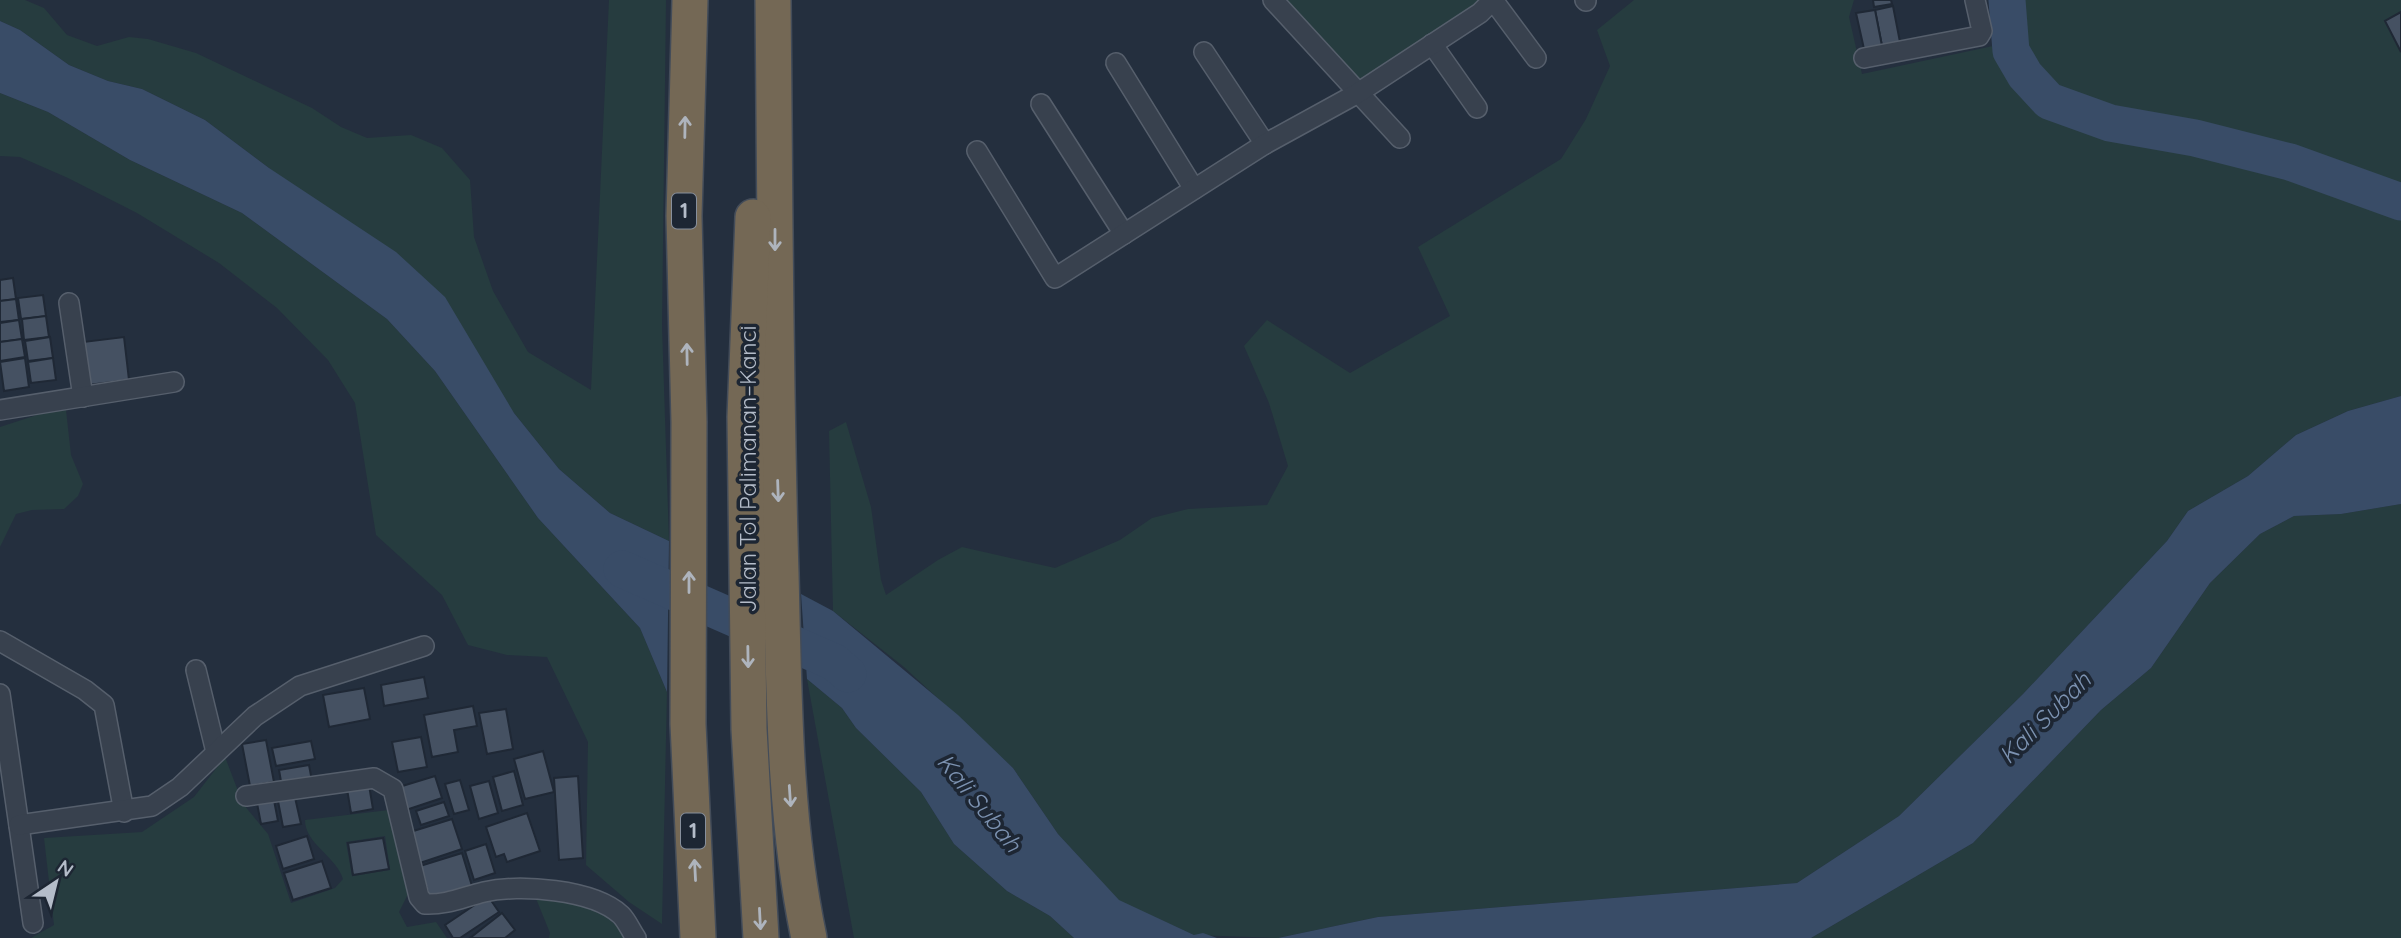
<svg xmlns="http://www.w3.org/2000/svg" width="2401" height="938" font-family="Quicksand,sans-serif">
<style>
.green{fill:#263c3f;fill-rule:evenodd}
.water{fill:#394c67}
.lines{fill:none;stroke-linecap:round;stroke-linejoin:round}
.river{stroke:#394c67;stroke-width:37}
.building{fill:#455162;stroke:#1f2835;stroke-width:2}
.minor-casing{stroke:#565f6c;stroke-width:22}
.motorway-casing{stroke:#434c59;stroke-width:38}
.minor{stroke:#38414e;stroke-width:19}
.motorway{stroke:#746855;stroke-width:35}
.oneway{stroke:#aeb4bd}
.labels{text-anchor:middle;stroke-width:7;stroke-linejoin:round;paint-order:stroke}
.shield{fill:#1d2633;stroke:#878f9c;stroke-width:2}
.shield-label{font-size:21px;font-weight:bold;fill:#b4bcc9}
.street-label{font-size:23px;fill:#b4bcc9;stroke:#1d2633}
.water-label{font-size:24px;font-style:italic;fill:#7c92b1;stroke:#1d2633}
</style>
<rect width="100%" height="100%" fill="#242f3e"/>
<g class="green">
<path d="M0 0H25L44 8 67 35 97 46 129 37 148 39 196 53 312 108 341 127 367 138 411 135 442 148 470 180 474 237 493 291 528 352 591 390 609 0H666L662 326 669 541 610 513 559 469 514 413 269 168 205 120 142 89 108 81 69 65 20 30 0 21Z"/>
<path d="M1282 0H1484L1373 78 1358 80Z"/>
<path d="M1634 0H1854L1849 17 1862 74 1993 46 2026 26 2021 0H2401V396L2348 411 2296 435 2248 476 2188 511 2167 541 2023 694 1899 816 1797 883 1378 917 1278 938 1194 935 1119 901 1058 834 1013 768 904 667 833 611 829 431 846 422 871 507 881 580 886 595 938 560 962 547 1055 568 1120 540 1152 518 1188 509 1267 505 1288 466 1269 403 1244 346 1267 320 1350 373 1450 316 1418 247 1561 159 1586 119 1610 66 1597 30Z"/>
<path d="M0 93 48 112 130 160 242 213 387 319 435 371 538 518 640 628 667 692 662 924 629 902 586 865 588 742 547 657 507 655 468 645 442 595 376 535 355 403 328 360 277 308 219 263 137 213 68 178 20 157 0 156Z"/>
<path d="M66 410 71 455 83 484 78 496 64 509 32 510 16 514 0 547V427L43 413Z"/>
<path d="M2401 504V938H1811L1973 843 2101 710 2151 668 2210 583 2260 534 2294 516 2341 514Z"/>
<path d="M807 679 842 708 856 728 921 792 954 844 1007 891 1050 916 1074 938H854Z"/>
<path d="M225 757 243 804 268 834 291 903 335 888 343 879C337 857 305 844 305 820L389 810 409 892 399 912 407 927 436 922 447 938H31L54 925 44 838 142 832 194 797ZM385 836 390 870 352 876 346 842Z"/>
<path d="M535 896C565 900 611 907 624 938H549L550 933Z"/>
</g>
<g class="water">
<path d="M0 21 20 30 69 65 108 81 142 89 205 120 269 168 396 252 445 297 514 413 559 469 610 513 669 541 667 692 640 628 538 518 435 371 387 319 242 213 130 160 48 112 0 93Z"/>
<path d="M2401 396V504L2341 514 2294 516 2260 534 2210 583 2151 668 2101 710 1973 843 1811 938H1278L1378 917 1797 883 1899 816 2023 694 2167 541 2188 511 2248 476 2296 435 2348 411Z"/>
<path d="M801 594 833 611 958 715 1013 768 1058 834 1119 900 1194 935 1203 933 1217 938H1074L1050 916 1007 891 954 844 921 792 856 728 842 708 807 679Z"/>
</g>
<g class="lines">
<g class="river">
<path d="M2007 0 2011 51 2025 75 2049 101 2110 123 2195 138 2290 162 2401 202"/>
<path d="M622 569 834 662 848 674"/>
</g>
</g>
<g class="building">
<path d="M1873 0H1891L1892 4 1874 7Z"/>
<path d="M1893 6 1900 42 1882 46 1875 10Z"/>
<path d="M1875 10 1882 46 1864 49 1856 13Z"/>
<path d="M2401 12V52L2385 21Z"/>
<path d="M13 278 16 299 0 301V280Z"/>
<path d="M43 295 46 316 21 319 18 298Z"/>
<path d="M16 299 19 320 0 322V301Z"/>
<path d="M46 316 49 337 24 340 22 319Z"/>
<path d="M19 320 22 339 0 342V323Z"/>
<path d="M50 337 53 358 28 361 25 341Z"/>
<path d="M124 337 129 380 88 385 83 342Z"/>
<path d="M22 339 25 357 0 361V342Z"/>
<path d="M25 358 29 387 4 391 0 362Z"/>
<path d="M53 358 56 380 31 383 28 362Z"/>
<path d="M424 677 428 698 384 706 381 685Z"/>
<path d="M364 688 370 719 329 727 323 695Z"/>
<path d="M473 706 477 726 454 730 458 752 432 757 424 715Z"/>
<path d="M506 709 513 749 487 754 479 713Z"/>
<path d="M421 737 427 767 398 772 392 742Z"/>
<path d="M266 740 274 782 250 786 242 744Z"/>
<path d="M311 741 315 759 276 766 272 748Z"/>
<path d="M543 751 554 792 525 799 514 759Z"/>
<path d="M309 765 312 781 282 787 279 770Z"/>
<path d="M514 771 523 805 502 811 493 777Z"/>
<path d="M435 776 442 798 406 810 399 787Z"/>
<path d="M578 776 583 858 559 860 554 778Z"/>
<path d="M460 780 469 810 454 814 445 784Z"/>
<path d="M489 781 498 813 479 819 470 786Z"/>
<path d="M369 785 373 809 351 813 347 789Z"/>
<path d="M294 793 301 824 283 827 277 796Z"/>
<path d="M273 795 278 821 261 824 256 798Z"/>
<path d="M444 802 449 816 421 825 416 811Z"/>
<path d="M527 813 540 851 507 862 504 854 496 857 486 827Z"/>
<path d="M452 819 462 849 417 864 407 833Z"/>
<path d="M307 836 314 859 283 869 276 846Z"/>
<path d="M383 838 389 869 353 875 348 843Z"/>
<path d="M486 844 495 873 474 880 465 851Z"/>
<path d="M462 853 472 886 430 899 420 866Z"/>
<path d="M322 861 331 888 293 900 284 873Z"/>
<path d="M488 896 499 912 460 938H453L445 925Z"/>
<path d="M502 913 515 930 505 938H470Z"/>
</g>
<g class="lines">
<defs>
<g id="minor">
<path d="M1273 0 1400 138"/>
<path d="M1585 0 1586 1"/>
<path d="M1432 44 1477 108"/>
<path d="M1204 52 1265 144"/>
<path d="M1864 58 1979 36 1982 31 1975 0"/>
<path d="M1116 63 1194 189"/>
<path d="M1041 104 1124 234"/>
<path d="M977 151 1055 278 1265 144 1358 93 1480 13 1493 0 1536 58"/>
<path d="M69 303 83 397"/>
<path d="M0 410 174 382"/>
<path d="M0 641 85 690 104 705 124 812"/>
<path d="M196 670 216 752"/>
<path d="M0 694 33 923"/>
<path d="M246 796 374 778 393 789 419 897 425 904C447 905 463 897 484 892 519 884 593 889 621 915 627 921 631 931 636 938"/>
<path d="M19 825 152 806 180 787 255 716 300 686 424 646"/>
</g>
<g id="motorway">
<path d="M690 0 684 216 689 422 688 724 698 938"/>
<path d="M773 0C775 191 775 382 781 573 784 695 784 819 809 938"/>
<path d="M753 217 745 417 749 729 761 938"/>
</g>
</defs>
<use href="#minor" class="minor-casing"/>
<use href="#motorway" class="motorway-casing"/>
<use href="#minor" class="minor"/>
<use href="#motorway" class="motorway"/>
</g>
<defs><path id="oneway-shaft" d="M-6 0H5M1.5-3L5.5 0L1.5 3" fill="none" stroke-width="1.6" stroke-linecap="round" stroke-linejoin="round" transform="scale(1.75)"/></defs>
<g class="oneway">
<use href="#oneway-shaft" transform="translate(685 127) rotate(-89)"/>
<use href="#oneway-shaft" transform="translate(775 240) rotate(90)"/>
<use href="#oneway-shaft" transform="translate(687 354) rotate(-91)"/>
<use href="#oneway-shaft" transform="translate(778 491) rotate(88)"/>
<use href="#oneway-shaft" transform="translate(689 582) rotate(-90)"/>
<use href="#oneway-shaft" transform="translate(748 657) rotate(89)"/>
<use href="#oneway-shaft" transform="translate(790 796) rotate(86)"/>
<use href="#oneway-shaft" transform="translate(695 870) rotate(-93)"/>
<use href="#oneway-shaft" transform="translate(760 919) rotate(87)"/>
</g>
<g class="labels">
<g class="shield">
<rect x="672" y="193.5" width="24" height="35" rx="5"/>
<rect x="681" y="813.5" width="24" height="35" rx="5"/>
</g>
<g class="shield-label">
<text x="684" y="218">1</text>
<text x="693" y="838">1</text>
</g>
<g class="street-label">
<text transform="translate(748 469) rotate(-90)" y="8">Jalan Tol Palimanan–Kanci</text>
</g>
<g class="water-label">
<text transform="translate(2045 718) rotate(-45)" y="8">Kali Subah</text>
<text transform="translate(979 803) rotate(51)" y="8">Kali Subah</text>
</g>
</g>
<g transform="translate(56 882) rotate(35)" stroke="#1d2633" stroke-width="5" paint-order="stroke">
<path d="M0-5L12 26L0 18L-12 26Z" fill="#b4bcc9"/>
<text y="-10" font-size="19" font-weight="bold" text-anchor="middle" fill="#b4bcc9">N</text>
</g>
</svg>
